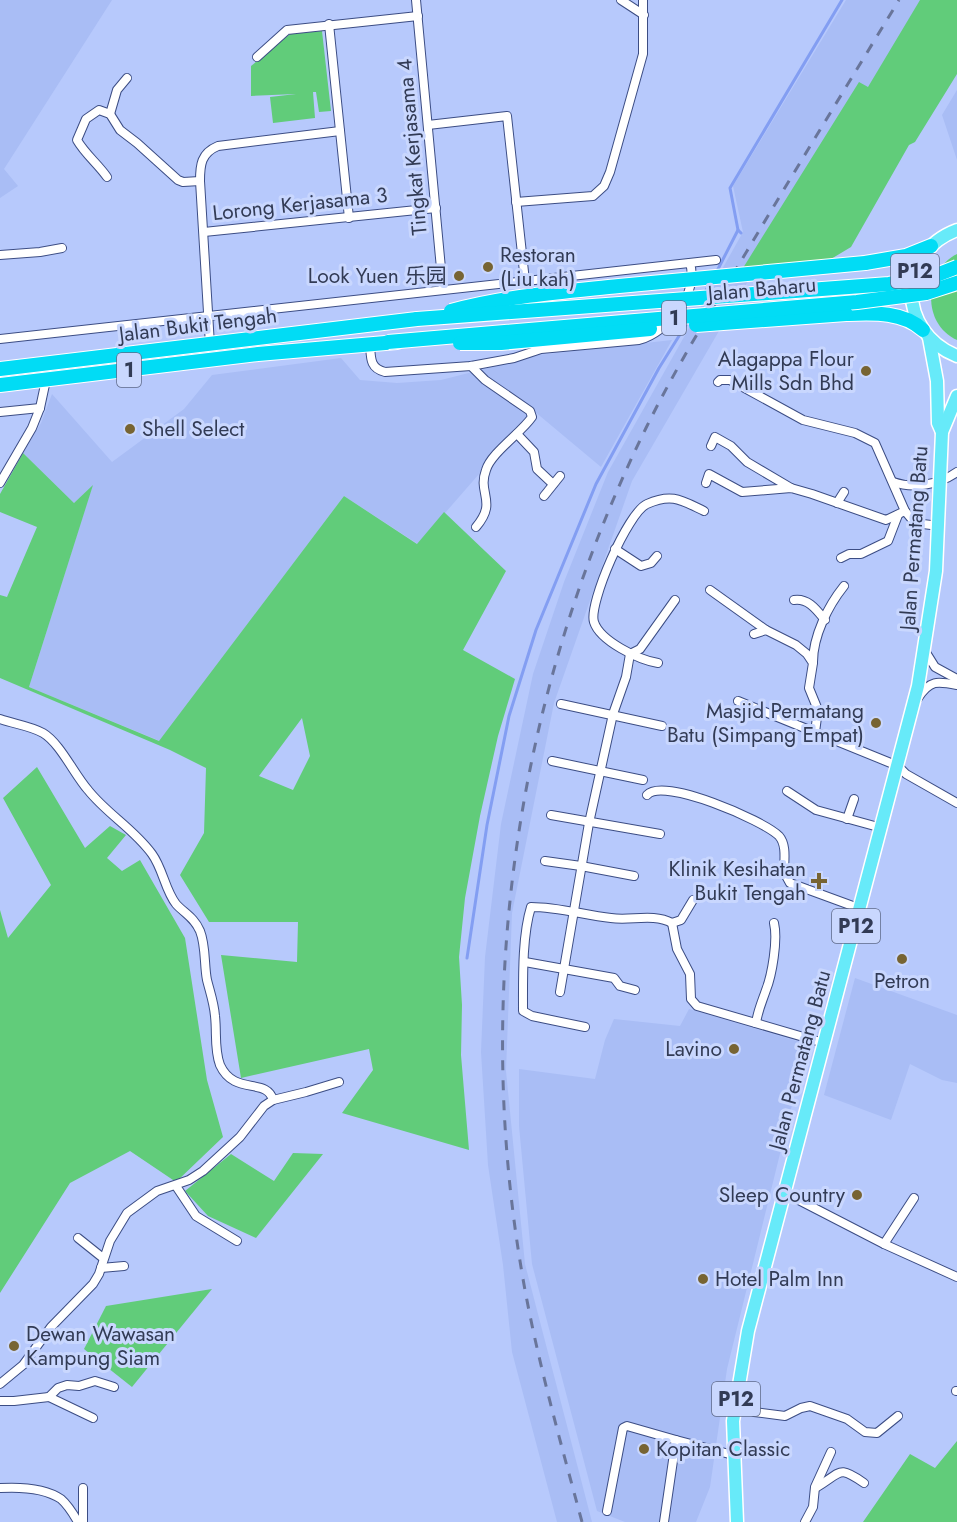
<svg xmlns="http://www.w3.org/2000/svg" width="957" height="1522" font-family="Jost,'Noto Sans SC',sans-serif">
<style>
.built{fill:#a9bdf5}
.green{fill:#61cc7a;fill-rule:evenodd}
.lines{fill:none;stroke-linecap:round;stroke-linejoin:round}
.stream{stroke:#839ef2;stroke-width:3}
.street-casing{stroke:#3c4d84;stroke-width:10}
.primary-casing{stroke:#fff;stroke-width:15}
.highway-casing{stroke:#fff;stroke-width:16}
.street{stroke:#fff;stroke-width:8}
.primary{stroke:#67eaf9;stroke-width:12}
.highway{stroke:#01dcf5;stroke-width:14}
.rail{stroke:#69759a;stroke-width:3;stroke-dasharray:10 10;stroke-linecap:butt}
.highway-bridge-casing{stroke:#fff;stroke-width:16;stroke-linecap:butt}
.highway-bridge{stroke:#01dcf5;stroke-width:14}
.poi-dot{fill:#776433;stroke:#c9d7fe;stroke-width:2}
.labels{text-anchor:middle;stroke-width:6;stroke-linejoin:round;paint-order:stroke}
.shield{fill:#c9d7fe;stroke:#5f6a88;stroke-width:1.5}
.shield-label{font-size:20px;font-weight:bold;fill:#323b55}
.street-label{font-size:21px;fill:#323b55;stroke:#c9d7fe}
.poi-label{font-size:21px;fill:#323b55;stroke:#c9d7fe;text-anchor:end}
</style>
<rect width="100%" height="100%" fill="#b7c9fc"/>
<g class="built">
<path d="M0 0H112L4 169 18 186 0 198Z"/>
<path d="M846 0H924L759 262 632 481 554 703 512 913 506 1071 525 1264 592 1522H557L512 1352 503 1265 488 1165 481 1052 485 957 501 824 533 674 564 582 608 472 743 232 733 186Z"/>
<path d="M957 90V160L942 115Z"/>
<path d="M672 340 601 467 534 411 418 544 344 496 160 741 29 687 92 487 74 503 23 453 41 423 52 394 112 462 184 409 212 375 341 358 360 380 397 383 441 380 539 355Z"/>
<path d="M855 978 957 1015V1083L942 1080 910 1064 891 1120 824 1095Z"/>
<path d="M689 1009 807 1044 727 1369 710 1487 696 1522H625L597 1511 532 1264 519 1126V1069L595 1079 605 1040 614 1019 680 1026Z"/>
</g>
<g class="green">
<path d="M920 0H957V74L915 142 909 145 851 247 831 259 743 268 859 82 868 87Z"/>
<path d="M322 31 331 111 319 112 316 92H313L315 118 273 123 270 97 296 94 251 96V66L290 34Z"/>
<path d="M957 254V340C921 324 924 270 957 254Z"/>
<path d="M23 453 74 503 93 485 29 687 159 741 344 496 417 544 444 512 506 571 463 650 515 679 498 736 480 816 465 898 459 957 462 1005 461 1055 469 1150 342 1113 373 1070 369 1049 241 1078 221 955 297 962 298 922H209L180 875 204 833 206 768 170 750 0 678V595L7 597 37 527 0 512V494ZM302 718 310 756 293 790 259 776Z"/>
<path d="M37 767 85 848 110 826 126 835 107 858 122 871 140 860 185 938 207 1080 223 1137 176 1182 130 1151 70 1183 0 1293V910L8 938 51 885 3 798Z"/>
<path d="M293 1153 323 1154 256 1238 208 1216 185 1191 231 1154 274 1181Z"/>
<path d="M212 1289 132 1387 84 1349 106 1306Z"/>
<path d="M957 1441V1522H863L910 1454 935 1468Z"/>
</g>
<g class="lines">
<g class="stream">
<path d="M741 233 738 230 730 188 842 0"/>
<path d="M716 273 738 230"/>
<path d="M704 294 711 281"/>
<path d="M467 958 487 825 509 716 536 630 596 484 659 368 689 320"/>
</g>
<defs>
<g id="street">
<path d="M416 0 443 290"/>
<path d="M621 0 644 15"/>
<path d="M329 24 349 218"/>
<path d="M257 57 287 30 418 16"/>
<path d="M110 114 117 90 127 78"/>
<path d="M428 125 507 116 525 281"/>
<path d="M107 177C98 164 85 154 77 140L86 119 99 110 110 114 120 130 137 143 178 180 183 182 200 181"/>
<path d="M516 202 593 196 604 186 610 172 643 54V0"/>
<path d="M204 232 436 208"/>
<path d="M0 255 40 252 62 248"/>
<path d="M0 339 716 260"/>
<path d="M370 343C371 357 369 368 385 372L471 366 514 358 541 349 639 340C668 332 699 294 690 263"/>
<path d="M210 345 200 181C200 165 201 153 218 146L340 131"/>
<path d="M471 366 485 380 530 411 532 417C521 433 491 453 486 470 477 494 498 501 476 527"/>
<path d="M718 382 720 380H730L803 420 855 433 875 443 905 511 915 523 939 526"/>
<path d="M0 412 40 408"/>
<path d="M517 434 534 452 537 469 553 484"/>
<path d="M711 446 715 437 731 446 747 462 791 488"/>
<path d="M893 482C913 489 939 485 957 472"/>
<path d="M0 483 32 428 40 408 46 380"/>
<path d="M706 483 709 474 742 492 791 488 812 494 886 520 905 511"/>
<path d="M544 496 560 476"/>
<path d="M837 503 844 492"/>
<path d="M615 549 641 566 651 563 657 556"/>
<path d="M841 558 849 554H861L888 541 898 515"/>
<path d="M710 590 766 630"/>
<path d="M794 600C808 598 816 609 825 620"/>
<path d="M754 634 766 630 796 645 807 654 813 663 809 688 818 710 815 732"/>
<path d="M925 651 935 667 957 679"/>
<path d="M630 654 640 649 675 600"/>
<path d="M813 662C813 636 828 606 844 586"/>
<path d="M658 663C639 660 600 641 594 622 588 604 628 512 647 504 672 493 681 500 704 511"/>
<path d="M918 698C930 680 937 681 957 685"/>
<path d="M738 701 898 766 906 774 957 803"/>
<path d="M561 704 662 726"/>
<path d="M0 719C14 724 31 726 43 733 60 743 74 774 88 790 107 814 134 829 152 854 163 869 165 890 176 904 184 913 194 917 200 931 206 946 204 965 207 980 210 992 214 1003 215 1016 217 1033 214 1049 220 1065 234 1096 267 1077 273 1100"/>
<path d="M552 761 643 780"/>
<path d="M787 791 816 810 882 828"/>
<path d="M647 795C663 777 763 820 779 836 787 845 784 861 784 872"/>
<path d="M551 815 660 834"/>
<path d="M847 819 854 799"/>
<path d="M545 861 581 866 634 876"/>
<path d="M757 870 764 869 784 872 790 883 861 909"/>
<path d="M672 923 677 949 690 974 691 999 697 1006 824 1043"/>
<path d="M525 962 614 978 620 986 635 990"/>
<path d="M560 992 589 823 613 714 626 677 630 654"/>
<path d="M756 1023C758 1010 762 1002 766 990 772 975 778 940 774 923"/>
<path d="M585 1027 532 1016 523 1011C523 979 522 936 531 907 558 907 584 915 611 918 631 921 653 913 672 923L681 920 693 900"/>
<path d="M176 1186 196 1216 237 1241"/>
<path d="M785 1193 884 1244 957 1277"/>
<path d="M78 1238 103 1258"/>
<path d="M884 1244 914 1198"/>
<path d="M101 1268 124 1266"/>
<path d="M0 1384 23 1365 51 1327 93 1284 99 1274 110 1241 127 1213 157 1191 189 1180 203 1171 240 1137 264 1106 273 1100 306 1092 339 1082"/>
<path d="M956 1391H957"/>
<path d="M739 1394 743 1403 754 1412 785 1416 801 1408 810 1406 847 1419 865 1432 877 1433 898 1416"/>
<path d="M49 1397 93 1418"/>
<path d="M0 1401H14L49 1397 58 1388 67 1385 79 1386 95 1381 114 1387"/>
<path d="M817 1487C842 1472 838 1465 864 1483"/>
<path d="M0 1488C18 1487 45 1488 61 1499 68 1505 74 1515 78 1522"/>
<path d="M607 1511 623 1428 627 1426 676 1440"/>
<path d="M83 1522V1488"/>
<path d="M664 1522 676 1440 733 1455"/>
<path d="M805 1522 813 1507 815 1487 831 1452"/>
</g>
<g id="primary">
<path d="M957 230C896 253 897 332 957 356"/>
<path d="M929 338 937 381 938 423 942 432"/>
<path d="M737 1522 733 1421 748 1331 918 686 936 571 942 432 957 396"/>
</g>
<g id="highway">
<path d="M865 263 906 256 931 246"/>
<path d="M846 314C872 313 903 311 923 330"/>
<path d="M0 369 417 319"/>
<path d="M0 385 258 354 397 342"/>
</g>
</defs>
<use href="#street" class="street-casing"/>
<use href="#primary" class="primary-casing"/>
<use href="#highway" class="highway-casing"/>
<use href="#street" class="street"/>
<use href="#primary" class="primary"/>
<use href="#highway" class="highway"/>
<path class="rail" d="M582 1522C559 1436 534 1349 520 1261 474 978 520 684 646 428 676 367 712 309 747 251 797 167 848 84 899 0"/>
<defs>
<g id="highway-bridge">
<path d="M451 311C506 296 562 292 619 286 701 278 783 270 865 263"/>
<path d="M417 319 889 284 934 276 957 267"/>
<path d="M696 325 846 314"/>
<path d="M388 342 857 302 926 293 957 283"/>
<path d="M460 343H501L650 329"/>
</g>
</defs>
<use href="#highway-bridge" class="highway-bridge-casing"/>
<use href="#highway-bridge" class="highway-bridge"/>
</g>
<g class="poi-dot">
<circle cx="488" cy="267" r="6"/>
<circle cx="459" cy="276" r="6"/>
<circle cx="866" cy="371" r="6"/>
<circle cx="130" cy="429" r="6"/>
<circle cx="876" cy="723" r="6"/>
<path d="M816 872h6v6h6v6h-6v6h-6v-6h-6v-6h6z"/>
<circle cx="902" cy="959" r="6"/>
<circle cx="734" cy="1049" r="6"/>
<circle cx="857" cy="1195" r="6"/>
<circle cx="703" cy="1279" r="6"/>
<circle cx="14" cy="1346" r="6"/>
<circle cx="644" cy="1449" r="6"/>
</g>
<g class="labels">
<g class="shield">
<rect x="891" y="254" width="48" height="34" rx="4.5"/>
<rect x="662" y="301" width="24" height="34" rx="4.5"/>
<rect x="117" y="353" width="24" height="34" rx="4.5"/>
<rect x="832" y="909" width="48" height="34" rx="4.5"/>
<rect x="712" y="1382" width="48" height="34" rx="4.5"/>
</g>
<g class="shield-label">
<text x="915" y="278">P12</text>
<text x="674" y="325">1</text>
<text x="129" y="377">1</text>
<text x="856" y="933">P12</text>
<text x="736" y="1406">P12</text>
</g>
<g class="street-label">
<text transform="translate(412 147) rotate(-95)" y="7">Tingkat Kerjasama 4</text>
<text transform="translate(300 204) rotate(-6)" y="7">Lorong Kerjasama 3</text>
<text transform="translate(762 289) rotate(-5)" y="7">Jalan Baharu</text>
<text transform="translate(198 325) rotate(-7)" y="7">Jalan Bukit Tengah</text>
<text transform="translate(914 538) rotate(-86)" y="7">Jalan Permatang Batu</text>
<text transform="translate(800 1060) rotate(-75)" y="7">Jalan Permatang Batu</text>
</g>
<g class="poi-label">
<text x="500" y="262" text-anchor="start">Restoran<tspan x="500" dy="24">(Liu kah)</tspan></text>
<text x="447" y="283">Look Yuen 乐园</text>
<text x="854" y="366">Alagappa Flour<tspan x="854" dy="24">Mills Sdn Bhd</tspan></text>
<text x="142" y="436" text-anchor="start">Shell Select</text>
<text x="864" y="718">Masjid Permatang<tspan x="864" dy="24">Batu (Simpang Empat)</tspan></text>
<text x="806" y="876">Klinik Kesihatan<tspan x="806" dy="24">Bukit Tengah</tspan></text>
<text x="902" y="988" text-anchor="middle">Petron</text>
<text x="722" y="1056">Lavino</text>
<text x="845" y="1202">Sleep Country</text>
<text x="715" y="1286" text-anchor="start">Hotel Palm Inn</text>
<text x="26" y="1341" text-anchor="start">Dewan Wawasan<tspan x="26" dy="24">Kampung Siam</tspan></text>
<text x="656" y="1456" text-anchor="start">Kopitan Classic</text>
</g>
</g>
</svg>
